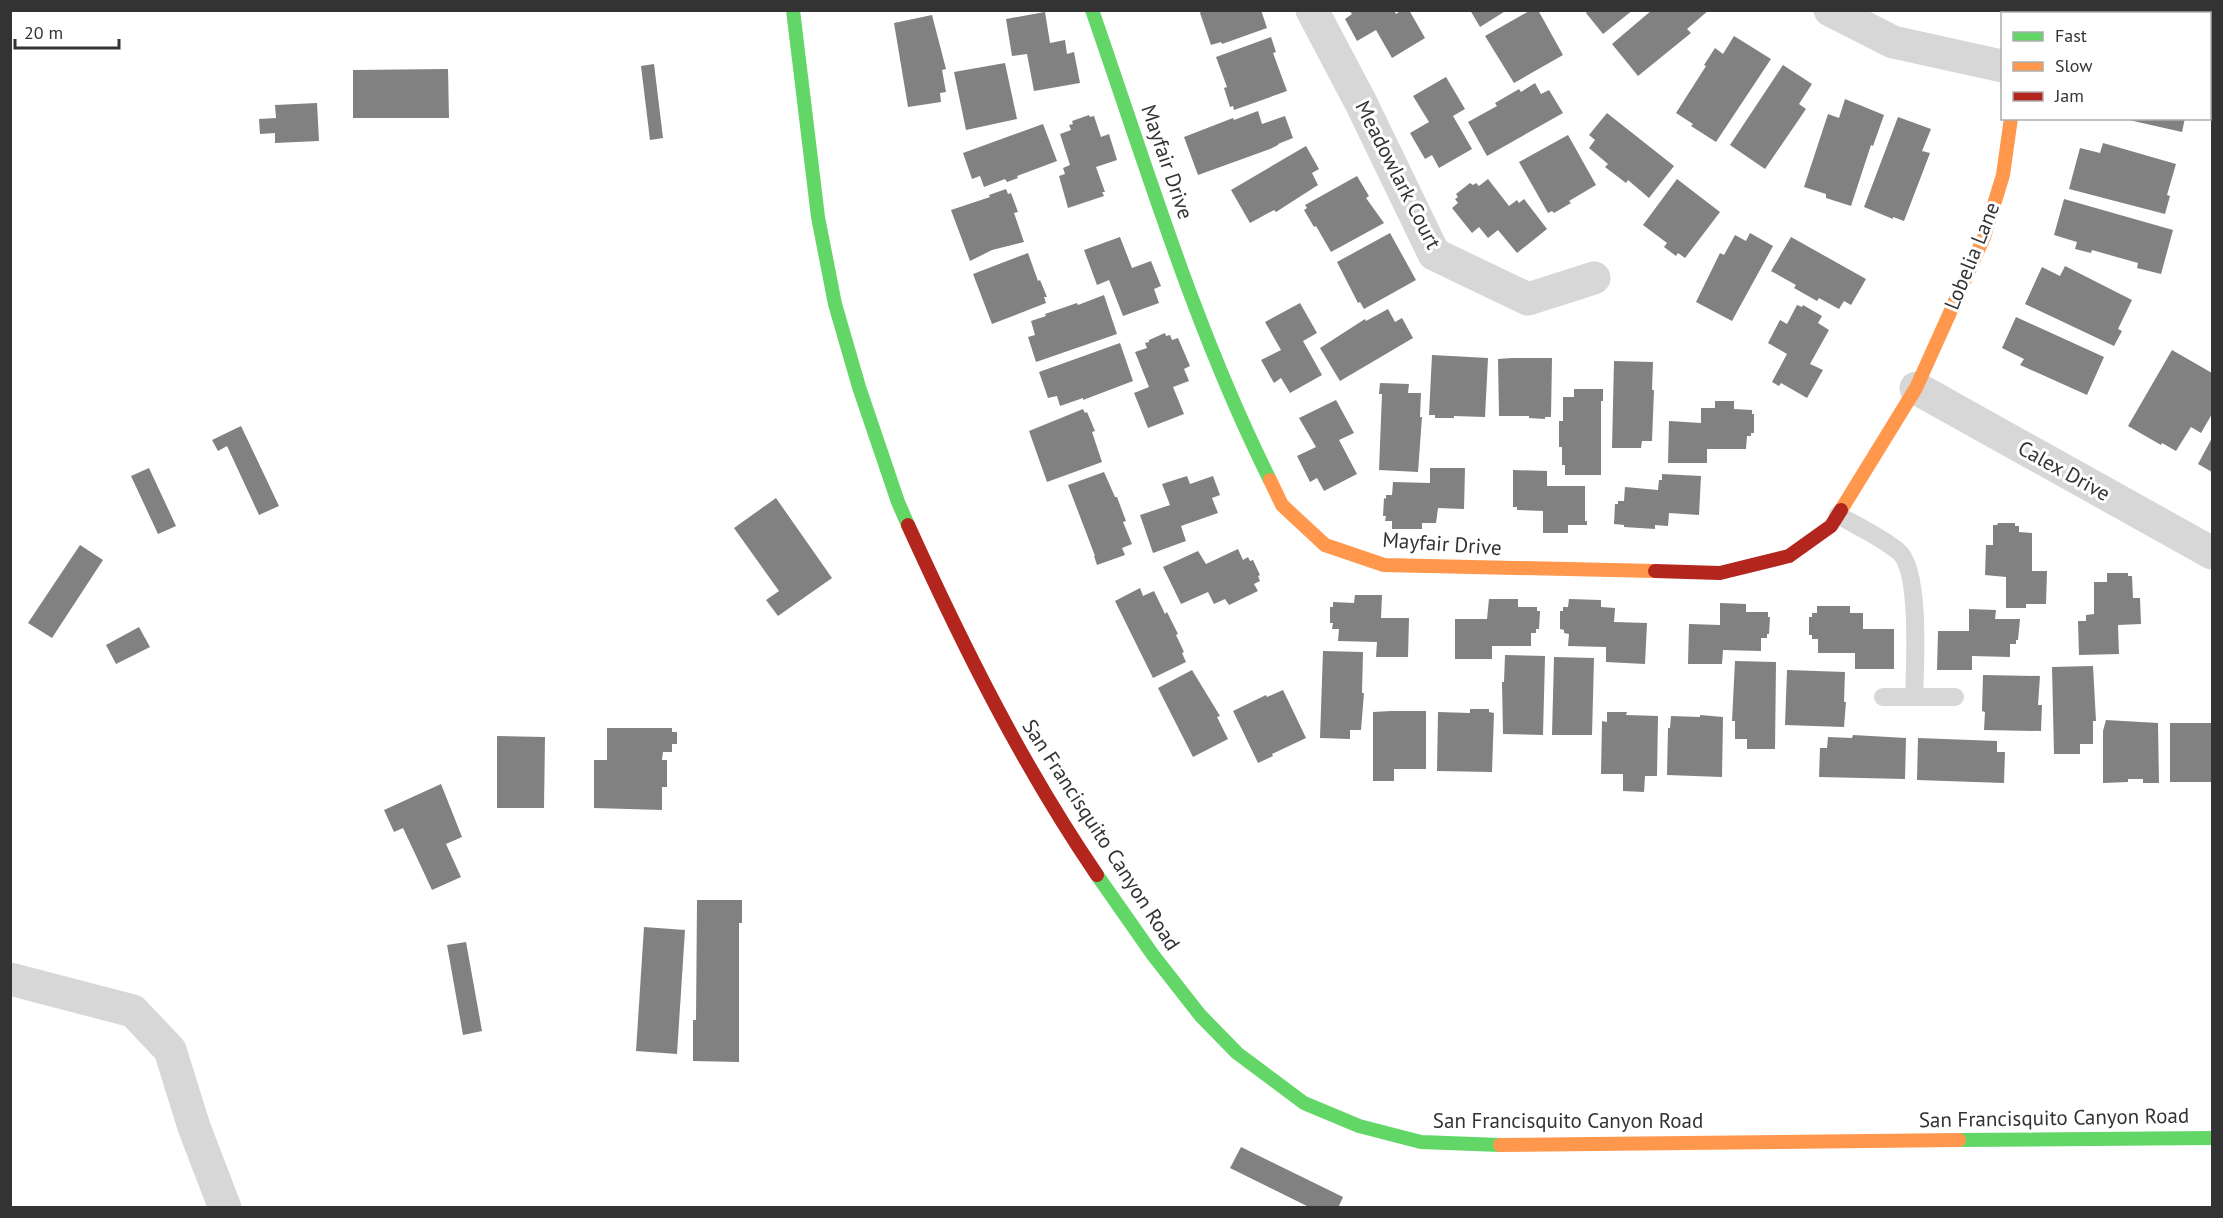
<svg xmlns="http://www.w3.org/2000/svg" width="2223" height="1218" font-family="'PT Sans',sans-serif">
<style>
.building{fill:#818181}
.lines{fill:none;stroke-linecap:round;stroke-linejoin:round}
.lane{stroke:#d7d7d7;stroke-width:18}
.street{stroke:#d7d7d7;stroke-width:33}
.fast{stroke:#63d668;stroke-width:14}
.slow{stroke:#ff974d;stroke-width:14}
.jam{stroke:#b3261e;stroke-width:14}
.labels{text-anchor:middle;stroke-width:6;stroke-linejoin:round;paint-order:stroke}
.street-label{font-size:21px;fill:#333;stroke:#fff}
</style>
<rect width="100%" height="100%" fill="#fff"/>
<g class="building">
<path d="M1202 10H1261L1267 28 1222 44 1221 42 1211 45 1200 13Z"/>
<path d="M1349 10H1394L1396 14 1402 10H1409L1425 38 1392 58 1376 30 1357 41 1345 19 1352 14Z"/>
<path d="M1470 10H1507L1480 27Z"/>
<path d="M1531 10H1538L1563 55 1514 83 1485 36Z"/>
<path d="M1589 10H1633L1603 34 1586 13Z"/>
<path d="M1652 10H1709L1687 29 1691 33 1638 76 1612 44Z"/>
<path d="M1045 12 1050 43 1065 40 1067 54 1074 52 1080 83 1034 91 1027 54 1012 56 1006 19Z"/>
<path d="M932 15 946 69 942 70 946 92 940 93 941 102 908 107 894 23Z"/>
<path d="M1734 36 1771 59 1716 142 1691 126 1693 124 1676 113 1706 66 1704 65 1715 48 1723 54Z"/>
<path d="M1271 37 1276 52 1273 53 1287 91 1234 110 1233 106 1230 107 1224 88 1227 87 1216 57Z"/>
<path d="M1005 63 1017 119 966 130 954 72Z"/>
<path d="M654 64 663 138 650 140 641 66Z"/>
<path d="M1783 65 1812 84 1799 104 1806 109 1765 169 1730 145Z"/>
<path d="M448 69 449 118H353V70Z"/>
<path d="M1446 77 1465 109 1453 116 1472 149 1439 168 1432 155 1425 159 1410 133 1429 122 1413 96Z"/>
<path d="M1535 83 1541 94 1549 90 1563 113 1487 156 1468 122 1497 106 1495 103 1519 89 1521 92Z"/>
<path d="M1845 99 1884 115 1873 146 1871 145 1851 206 1826 198V194L1804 187 1828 114 1839 118Z"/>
<path d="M317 103 319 141 275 143V133L260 134 259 119 276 118 275 105Z"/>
<path d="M1258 111 1262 124 1285 116 1293 138 1278 144V145L1270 149 1198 175 1184 137 1233 118 1234 120Z"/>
<path d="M1607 113 1674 166 1649 198 1628 180 1626 183 1605 167 1608 164 1589 148 1595 140 1589 135Z"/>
<path d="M1089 115 1090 117 1094 116 1101 137 1109 134 1117 160 1096 167 1105 192H1102L1104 196 1068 208 1059 176 1065 174 1063 168 1070 165 1060 134 1071 130 1069 125 1073 124 1072 121Z"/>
<path d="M1898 117 1931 129 1922 151 1930 153 1904 221 1893 217V219L1864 207Z"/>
<path d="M2120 118H2185L2182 132Z"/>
<path d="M1043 124 1057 161 1017 176 1018 178 1007 182 1005 179 984 187 980 176 972 179 963 153Z"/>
<path d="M1568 135 1596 185 1569 201 1571 203 1554 213 1552 211 1548 213 1519 162Z"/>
<path d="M2103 143 2176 164 2167 195 2170 196 2165 214 2069 189 2080 148 2100 153Z"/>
<path d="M1306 146 1319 169 1312 173 1318 185 1276 212 1274 210 1250 223 1231 190Z"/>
<path d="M1357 176 1369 196 1366 198 1384 223 1331 252 1316 226 1314 227 1304 210 1307 208 1305 205Z"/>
<path d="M1488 179 1509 206 1517 200 1519 203 1524 199 1547 229 1517 253 1498 230 1488 238 1479 227 1472 233 1452 208 1458 203 1455 199 1458 197 1456 194 1470 183 1473 185 1476 183 1479 186Z"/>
<path d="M1677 179 1720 212 1685 258 1678 253 1676 256 1664 247 1667 243 1643 225Z"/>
<path d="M1006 189 1008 194 1011 193 1018 212 1014 213 1024 242 992 250 970 261 951 210 990 197 989 195Z"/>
<path d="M2064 199 2173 230 2161 274 2137 268 2138 263 2092 250 2091 253 2075 249 2077 242 2054 235Z"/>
<path d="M1390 233 1416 280 1364 309 1360 302 1358 303 1337 262Z"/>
<path d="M1750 233 1773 246 1732 321 1696 302 1720 253 1724 255 1735 235 1746 241Z"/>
<path d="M1120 237 1132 268 1151 261 1161 286 1154 289 1159 303 1123 316 1109 280 1097 285 1084 250Z"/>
<path d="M1791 237 1866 279 1851 305 1844 301 1839 309 1819 298 1817 301 1794 288 1796 285 1771 271Z"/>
<path d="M1028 253 1038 281 1040 280 1047 297H1044L1046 303 992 324 973 274Z"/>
<path d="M2065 266 2132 300 2118 329 2122 331 2114 346 2025 304 2042 267 2060 276Z"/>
<path d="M1104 295 1117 334 1036 362 1028 337 1035 335 1031 321 1046 316 1045 314 1077 303 1078 305Z"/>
<path d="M1300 303 1317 333 1303 341 1322 375 1290 393 1281 378 1274 383 1261 360 1281 350 1265 322Z"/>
<path d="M1797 305 1802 307 1803 305 1822 316 1818 323 1829 330 1810 364 1823 370 1807 398 1781 383 1779 386 1772 382 1787 354 1768 343 1780 320 1787 324Z"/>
<path d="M1388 309 1395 322 1402 318 1413 338 1340 381 1320 348 1365 319 1366 321Z"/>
<path d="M2016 317 2104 357 2087 395 2020 365 2024 359 2002 348Z"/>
<path d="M1165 333 1166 336 1170 335 1172 340 1178 338 1190 366 1184 369 1189 381 1173 387 1184 414 1148 428 1134 393 1149 387 1135 352 1147 348 1145 343 1149 342V340Z"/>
<path d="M1120 343 1133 381 1083 400V398L1060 406 1057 396 1048 398 1039 372Z"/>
<path d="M2172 350 2212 373V414L2201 433 2191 427 2176 451 2162 443 2161 445 2128 426Z"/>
<path d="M1432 355 1488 358 1485 417 1454 416V418H1435V415H1429Z"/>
<path d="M1512 358H1552L1551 417H1545V419L1529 418V416H1499L1498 359Z"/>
<path d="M1614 361 1653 362 1652 390H1654L1652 441H1642L1641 448H1612Z"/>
<path d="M1380 383 1409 384 1408 393H1421L1420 417H1422L1418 472 1379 470 1382 394H1379Z"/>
<path d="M1574 389H1603V401H1601V475H1565V465H1562V447H1559V421H1563V397H1574Z"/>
<path d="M1336 400 1354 433 1339 440 1357 474 1324 491 1317 478 1310 482 1297 456 1316 447 1299 418Z"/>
<path d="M1715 401H1734V409L1752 410V414H1754V433H1751V436H1747L1746 449H1707V463H1668L1669 421 1701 423V408H1715Z"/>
<path d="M1083 409 1085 413 1087 412 1095 431 1092 432 1102 462 1047 482 1029 431Z"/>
<path d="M241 426 279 506 259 515 227 446 218 451 212 440Z"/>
<path d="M2212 438V472L2198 464Z"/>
<path d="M149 468 176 526 158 534 131 476Z"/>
<path d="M1430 468H1465L1464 509 1438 508 1436 523H1422V529H1392V521H1385L1386 516H1383L1384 498 1386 499V495H1392L1393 482 1430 483Z"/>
<path d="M1513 470 1547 471V486H1585V521H1587V525H1568V533H1543V511L1517 510V507H1513Z"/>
<path d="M1104 472 1115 497H1117L1126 521 1123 522 1132 544 1122 548 1125 555 1097 565 1094 556H1095L1068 485Z"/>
<path d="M1662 474 1701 476 1699 515 1669 513 1668 526 1655 525V529L1624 527V525L1614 524 1615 504H1618V501H1624L1625 487 1658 490 1659 480H1662Z"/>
<path d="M1187 476 1190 484 1213 476 1220 495 1212 498 1218 513 1181 526 1186 541 1153 553 1140 515 1170 505 1162 484Z"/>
<path d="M776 498 832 578 778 616 766 600 779 591 734 528Z"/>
<path d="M1998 523H2015V526H2019V532L2032 533V571H2047L2046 604H2026V608H2006V577L1985 575 1986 545H1993V525H1997Z"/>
<path d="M80 545 103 560 52 638 28 623Z"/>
<path d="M1238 549 1243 560 1248 557 1250 561 1253 560 1260 575 1258 576 1260 581 1254 584 1258 591 1229 605 1225 599 1214 604 1208 592 1181 604 1163 567 1198 551 1206 564Z"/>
<path d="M2107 573H2128V576H2132L2133 598H2140L2141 624 2118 625 2119 654 2079 655 2078 621H2086V615L2094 614V582H2107Z"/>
<path d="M1140 588 1143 596 1154 591 1165 614 1167 612 1178 634 1176 635 1184 652 1182 653 1186 662 1153 678 1115 601Z"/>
<path d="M1355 595H1382L1381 618H1409L1408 657H1376L1377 642 1338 641 1339 629H1332L1333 623H1330V607H1333V602L1354 603Z"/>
<path d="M1489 599H1518V607H1537V611H1540L1539 629H1536V633H1531V646H1492V659H1455V619H1487Z"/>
<path d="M1569 599 1601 600V607L1615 608 1614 622 1647 623 1645 664 1606 662V647L1568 646 1569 634 1564 633V630L1560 629V611H1563V607H1568Z"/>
<path d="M1720 603 1746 604V612H1768V617H1770L1769 634H1767V638H1761V651L1723 650 1722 664H1688L1689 624 1720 625Z"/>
<path d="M1817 606H1850V613H1863V629H1894V669H1855V653H1818V639H1812V635H1809V617H1812V613H1817Z"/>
<path d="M1969 609 1996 610 1995 619H2020L2018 640H2016V644H2010V657L1972 656V670H1937L1938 631H1969Z"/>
<path d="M139 627 150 647 116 664 106 645Z"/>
<path d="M1323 651 1363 652 1362 693H1364L1361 730H1350V739L1320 738Z"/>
<path d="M1505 655 1545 656 1543 735 1503 734 1502 682H1504Z"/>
<path d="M1554 657 1594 658 1592 735H1552Z"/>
<path d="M1735 661 1776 662 1775 749H1747V739H1735V721H1732Z"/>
<path d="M2093 666 2096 721H2093V744H2080V754H2054L2052 667Z"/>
<path d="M1192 670 1220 716 1217 717 1228 739 1193 757 1158 688Z"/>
<path d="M1787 670 1845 672 1844 702H1846L1844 727 1785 725Z"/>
<path d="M1983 675 2040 676 2038 705H2042L2041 731 1984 730 1985 712 1982 711Z"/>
<path d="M1283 690 1306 738 1272 754 1273 756 1258 763 1233 711 1266 695 1267 697Z"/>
<path d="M1470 709H1489V712L1494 713 1492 772 1437 771 1438 712 1470 713Z"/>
<path d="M1391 711H1426V769H1394V781H1373V712Z"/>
<path d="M1607 712H1627L1626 715 1658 716 1657 776H1645L1644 792 1623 791V774H1601L1602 721 1607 722Z"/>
<path d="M1700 715 1723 717 1722 777 1667 775 1668 728H1670L1671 716 1700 717Z"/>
<path d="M2106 720 2158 723 2159 783H2143V779H2128V782L2103 783V731Z"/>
<rect x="2170" y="723" width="42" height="59"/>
<path d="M607 728H672V732H677V744H672V752H663L662 760H667V787H662V810L594 808V760H607Z"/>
<path d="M1853 735 1906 738 1905 779 1819 777 1820 748H1827L1828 737 1852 738Z"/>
<path d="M497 736 545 737 544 808H497Z"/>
<path d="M1918 738 1997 741V752H2005L2004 783 1917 780Z"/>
<path d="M441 784 462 837 446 844 461 877 432 890 403 828 394 832 384 810Z"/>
<path d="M697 900H742V923H739V1062L693 1061V1020H696Z"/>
<path d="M644 927 685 930 677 1054 636 1051Z"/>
<path d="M466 942 482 1031 463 1035 447 945Z"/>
<path d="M1241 1147 1343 1197 1338 1208H1311L1230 1168Z"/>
</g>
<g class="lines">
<g class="lane">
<path d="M1838 515C1857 526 1881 537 1898 551 1921 569 1915 667 1914 697H1955"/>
<path d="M1883 697H1914"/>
</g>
<g class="street">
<path d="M1312 10 1361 103 1434 254 1528 299 1594 278"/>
<path d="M1830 10 1893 42 2002 66"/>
<path d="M2034 14 2035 10"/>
<path d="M1916 388 2212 553"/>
<path d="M10 979 133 1011 170 1050 194 1127 225 1208"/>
</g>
<g class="fast">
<path d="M793 10 818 217 835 304 859 387 898 502 908 525"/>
<path d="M1092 10C1147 168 1195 330 1270 480"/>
<path d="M1097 875 1153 955 1200 1015 1237 1053 1304 1103 1359 1126 1421 1142 1500 1145"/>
<path d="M1959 1140 2212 1138"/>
</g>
<g class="slow">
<path d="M1270 480 1282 505 1325 545 1384 565 1655 571"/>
<path d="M1841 510 1916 388 1984 237 2003 175 2011 118"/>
<path d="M1500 1145 1959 1140"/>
</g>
<g class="jam">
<path d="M908 525C963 646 1022 765 1097 875"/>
<path d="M1655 571 1720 573 1789 556 1831 526 1841 510"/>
</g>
</g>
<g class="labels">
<g class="street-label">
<text transform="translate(1167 162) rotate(71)" y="7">Mayfair Drive</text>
<text transform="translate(1398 175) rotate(63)" y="7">Meadowlark Court</text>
<text transform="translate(1972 256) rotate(-68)" y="7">Lobelia Lane</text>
<text transform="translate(2064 471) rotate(29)" y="7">Calex Drive</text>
<text transform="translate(1442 544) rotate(4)" y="7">Mayfair Drive</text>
<text transform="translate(1101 835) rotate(57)" y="7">San Francisquito Canyon Road</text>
<text transform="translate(2054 1118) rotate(-1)" y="7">San Francisquito Canyon Road</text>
<text x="1568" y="1128">San Francisquito Canyon Road</text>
</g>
</g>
<rect width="2223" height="1218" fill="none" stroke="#333333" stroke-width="24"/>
<rect x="2001" y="12" width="210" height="108" fill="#ffffff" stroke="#adadad" stroke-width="1.5"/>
<rect x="2013" y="32" width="30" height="9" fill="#63d668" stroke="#adadad" stroke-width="1.5"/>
<text x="2055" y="42" font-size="18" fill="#333333">Fast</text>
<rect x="2013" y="62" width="30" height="9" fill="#ff974d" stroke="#adadad" stroke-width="1.5"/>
<text x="2055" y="72" font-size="18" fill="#333333">Slow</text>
<rect x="2013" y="92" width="30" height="9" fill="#b3261e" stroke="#adadad" stroke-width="1.5"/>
<text x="2055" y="102" font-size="18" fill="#333333">Jam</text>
<path d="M15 39v9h104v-9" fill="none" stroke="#333333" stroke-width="3"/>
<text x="24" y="39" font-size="18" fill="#333333" stroke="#ffffff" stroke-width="4.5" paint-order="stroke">20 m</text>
</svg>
